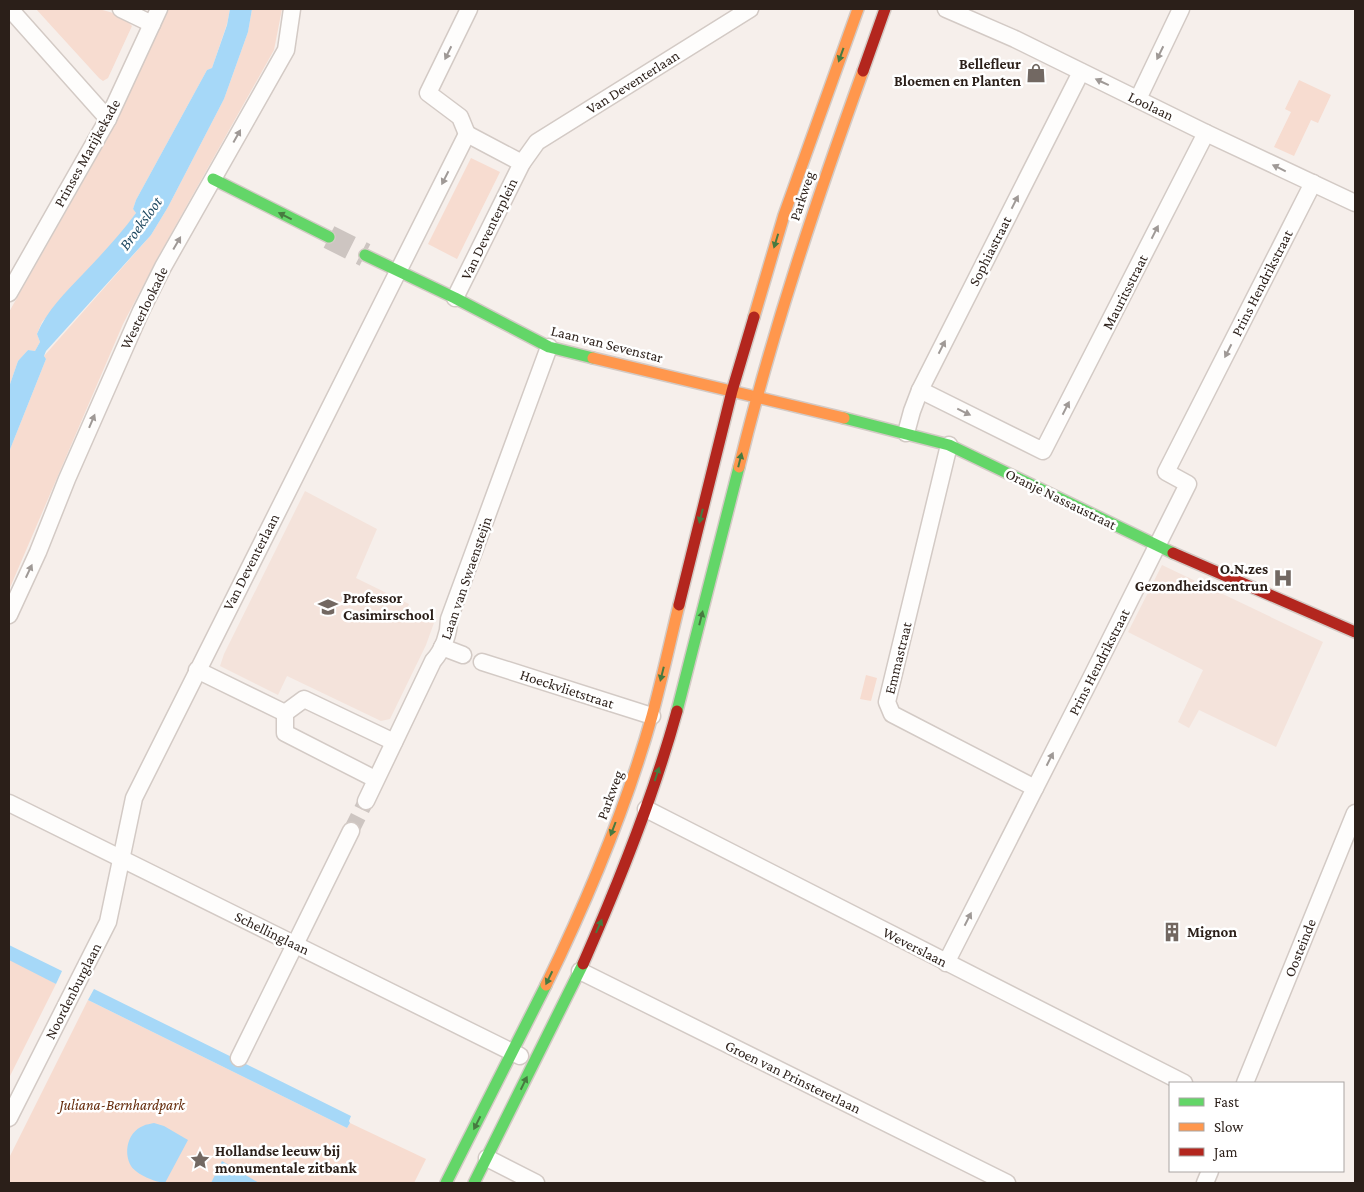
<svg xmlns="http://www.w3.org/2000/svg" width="1364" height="1192" font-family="'Crimson Pro',serif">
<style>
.built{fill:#f4e3db}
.green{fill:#f7dcd0}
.water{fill:#a6d8f8}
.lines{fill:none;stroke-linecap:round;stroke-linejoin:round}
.street-tunnel{stroke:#cdc5c1;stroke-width:16;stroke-dasharray:16 8;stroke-linecap:butt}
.secondary-tunnel{stroke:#cdc5c1;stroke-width:24;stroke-dasharray:24 12;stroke-linecap:butt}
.street-casing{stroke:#d3cac5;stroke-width:19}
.fast-casing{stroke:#d3cac5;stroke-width:14}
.slow-casing{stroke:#d3cac5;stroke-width:14}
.jam-casing{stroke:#d3cac5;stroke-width:14}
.street{stroke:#fefdfc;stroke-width:16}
.fast{stroke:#63d668;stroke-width:11}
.slow{stroke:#ff974d;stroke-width:11}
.jam{stroke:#b3261e;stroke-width:11}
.oneway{fill:#9f9996}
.oneway2{fill:#477a40}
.labels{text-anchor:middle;stroke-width:5;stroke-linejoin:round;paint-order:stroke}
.poi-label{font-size:15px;font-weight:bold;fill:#2b1f19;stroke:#fff;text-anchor:start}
.street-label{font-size:15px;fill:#2b1f19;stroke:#fff}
.park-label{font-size:15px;font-style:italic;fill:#642a0a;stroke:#fff}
.water-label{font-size:16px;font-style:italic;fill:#214a62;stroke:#fff}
</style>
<rect width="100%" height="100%" fill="#f6efeb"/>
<g class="built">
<path d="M305 491 377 529 356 578 409 604 407 610 435 620 426 645 390 719 381 721 287 676 278 695 220 666 224 654Z"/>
<path d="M1162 565 1323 642 1276 747 1199 710 1189 728 1178 722 1203 670 1128 632Z"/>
</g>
<g class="green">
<path d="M36 9C66 9 111 1 132 26L108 78 103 81 99 78Z"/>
<path d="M168 9H230L227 24 212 68 207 70 136 200 133 209 136 213 122 233 42 322 37 334 40 342 35 351 28 350 18 361 9 387V312L110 134Z"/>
<path d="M252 9H282L274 50 158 257 123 324 9 590V452L46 359 44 356 151 235 168 207 224 99 248 32Z"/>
<path d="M1299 80 1331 95 1318 123 1311 120 1294 156 1274 147 1291 112 1285 109Z"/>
<path d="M471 158 500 172 457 259 428 244Z"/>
<path d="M866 675 877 678 871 701 860 699Z"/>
<path d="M9 957 56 984 9 1078Z"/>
<path d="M88 1000 347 1128 350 1123 426 1159 414 1183H9V1158Z"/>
</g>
<g class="water">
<path d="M230 9H252L248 32 224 99 168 207 151 235 46 351 44 356 46 359 9 452V387L18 361 28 350 35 351 40 342 37 334C47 310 65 293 83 274 102 254 120 235 136 213L133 209 136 200 207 70 212 68 227 25Z"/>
<path d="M9 945 62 971 56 984 9 960Z"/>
<path d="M94 989 351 1116 349 1121 350 1123 347 1128 88 1000Z"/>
<path d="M154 1123 164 1126 188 1140 165 1183C155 1182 137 1175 131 1166 123 1152 128 1132 143 1126 146 1124 151 1124 154 1123Z"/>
<path d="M222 1161 259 1183H211Z"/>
</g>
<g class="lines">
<path class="street-tunnel" d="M351 831 366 801"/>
<path class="secondary-tunnel" d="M329 237 365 255"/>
<defs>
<g id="street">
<path d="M10 9 108 119"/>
<path d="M121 9 152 24"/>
<path d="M946 9 1015 39 1206 133 1355 203"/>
<path d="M1138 99 1181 9"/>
<path d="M467 134 460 117 428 93 469 9"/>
<path d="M467 134 522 163"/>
<path d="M9 293 108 119 159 9"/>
<path d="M455 298 522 163 537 142 750 9"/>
<path d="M920 390 1043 451 1206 133"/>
<path d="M906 433 912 411 920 390 1081 72"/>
<path d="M949 445 887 702 892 714 1035 788"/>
<path d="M9 615 38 552 67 479 141 311 163 267 286 50 292 9"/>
<path d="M442 647 463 655"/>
<path d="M482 662 652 716"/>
<path d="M197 670 285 713"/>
<path d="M375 779 285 733V713L304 699 394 742"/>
<path d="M366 801 433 661C443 650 449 634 449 619L549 347"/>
<path d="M9 803 520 1056"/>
<path d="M646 809 1184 1083"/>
<path d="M946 963 1089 682 1188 484 1166 472 1313 183"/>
<path d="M580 971 1007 1183"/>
<path d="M239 1058 351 831"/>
<path d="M1245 1083 1355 813"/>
<path d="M9 1118 108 922 134 798 467 134"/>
<path d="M487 1158 536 1183"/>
<path d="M1205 1183 1210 1171"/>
</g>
<g id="fast">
<path d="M213 179 329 237"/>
<path d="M365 255 455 298 549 347 593 358"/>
<path d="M844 418 949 445 1173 553"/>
<path d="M677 711 739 467"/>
<path d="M446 1183 546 985"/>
<path d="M474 1183 583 964"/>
</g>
<g id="slow">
<path d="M754 317 784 215 858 9"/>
<path d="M593 358 844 418"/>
<path d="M739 467C772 332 816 201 863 71"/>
<path d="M546 985C588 899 626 808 652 716 662 679 670 642 679 605"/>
</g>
<g id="jam">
<path d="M863 71 885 9"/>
<path d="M1173 553 1355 632"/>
<path d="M679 605 732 391 754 317"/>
<path d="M583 964C619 882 653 798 677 711"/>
</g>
</defs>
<use href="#street" class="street-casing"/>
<use href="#fast" class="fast-casing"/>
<use href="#slow" class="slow-casing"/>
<use href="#jam" class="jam-casing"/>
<use href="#street" class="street"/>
<use href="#fast" class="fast"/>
<use href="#slow" class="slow"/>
<use href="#jam" class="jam"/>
</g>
<defs><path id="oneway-solid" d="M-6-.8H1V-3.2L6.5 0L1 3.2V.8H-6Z" transform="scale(1.25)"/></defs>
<g class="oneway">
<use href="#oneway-solid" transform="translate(448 53) rotate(116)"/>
<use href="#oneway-solid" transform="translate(1160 53) rotate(116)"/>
<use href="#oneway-solid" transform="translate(1102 82) rotate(-155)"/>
<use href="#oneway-solid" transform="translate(237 136) rotate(-61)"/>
<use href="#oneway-solid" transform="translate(1279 168) rotate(-154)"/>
<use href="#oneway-solid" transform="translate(445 178) rotate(117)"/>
<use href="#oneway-solid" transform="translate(1015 202) rotate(-63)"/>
<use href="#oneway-solid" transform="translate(1155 232) rotate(-63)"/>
<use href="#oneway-solid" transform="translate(177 243) rotate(-60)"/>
<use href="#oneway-solid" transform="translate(942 347) rotate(-63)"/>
<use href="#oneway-solid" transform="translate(1228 351) rotate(117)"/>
<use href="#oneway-solid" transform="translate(1066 408) rotate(-63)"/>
<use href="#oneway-solid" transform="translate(964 412) rotate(26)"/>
<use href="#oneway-solid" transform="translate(92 421) rotate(-67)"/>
<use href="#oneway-solid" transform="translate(29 571) rotate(-65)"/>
<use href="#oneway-solid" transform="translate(1050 759) rotate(-63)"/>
<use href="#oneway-solid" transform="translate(968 919) rotate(-63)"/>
</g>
<g class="oneway2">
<use href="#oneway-solid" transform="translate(841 55) rotate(110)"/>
<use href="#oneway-solid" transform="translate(285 216) rotate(-153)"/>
<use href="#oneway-solid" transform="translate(776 241) rotate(107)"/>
<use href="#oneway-solid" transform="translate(740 460) rotate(-76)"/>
<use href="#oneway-solid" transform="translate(701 516) rotate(104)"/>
<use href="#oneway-solid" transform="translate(701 618) rotate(-76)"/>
<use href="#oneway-solid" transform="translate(662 674) rotate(104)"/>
<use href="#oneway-solid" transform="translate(657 774) rotate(-72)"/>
<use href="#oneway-solid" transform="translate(613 829) rotate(111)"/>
<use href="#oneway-solid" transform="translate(599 926) rotate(-66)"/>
<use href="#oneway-solid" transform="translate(549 978) rotate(116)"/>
<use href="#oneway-solid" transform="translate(524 1083) rotate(-64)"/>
<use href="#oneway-solid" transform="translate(477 1123) rotate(117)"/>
</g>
<defs>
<symbol id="shop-bare" viewBox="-9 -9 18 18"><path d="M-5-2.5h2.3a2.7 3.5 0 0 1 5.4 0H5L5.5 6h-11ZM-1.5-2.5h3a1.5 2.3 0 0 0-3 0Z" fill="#726862" stroke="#fff" stroke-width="2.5" paint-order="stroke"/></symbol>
<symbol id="hospital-bare" viewBox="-9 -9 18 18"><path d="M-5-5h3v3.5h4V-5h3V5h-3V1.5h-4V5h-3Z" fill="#726862" stroke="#fff" stroke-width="2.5" paint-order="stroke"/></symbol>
<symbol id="school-bare" viewBox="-9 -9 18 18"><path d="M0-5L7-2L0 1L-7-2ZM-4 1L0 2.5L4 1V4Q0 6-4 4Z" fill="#726862" stroke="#fff" stroke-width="2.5" paint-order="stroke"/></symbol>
<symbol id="building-bare" viewBox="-9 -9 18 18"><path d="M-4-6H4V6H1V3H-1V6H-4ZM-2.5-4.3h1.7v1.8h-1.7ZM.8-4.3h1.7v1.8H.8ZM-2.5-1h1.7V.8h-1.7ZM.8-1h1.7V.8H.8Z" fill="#726862" stroke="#fff" stroke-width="2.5" paint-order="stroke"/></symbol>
<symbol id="sight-bare" viewBox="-9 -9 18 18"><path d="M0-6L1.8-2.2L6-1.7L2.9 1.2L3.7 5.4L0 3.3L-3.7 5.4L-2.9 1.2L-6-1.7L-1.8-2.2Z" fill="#726862" stroke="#fff" stroke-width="2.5" paint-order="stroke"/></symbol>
</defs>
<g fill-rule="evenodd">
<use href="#shop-bare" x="1022" y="59" width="28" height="28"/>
<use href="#hospital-bare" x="1269" y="564" width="28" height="28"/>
<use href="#school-bare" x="314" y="593" width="28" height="28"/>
<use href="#building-bare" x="1158" y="918" width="28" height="28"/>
<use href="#sight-bare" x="186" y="1146" width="28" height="28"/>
</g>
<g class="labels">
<g class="poi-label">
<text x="1021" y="69" text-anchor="end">Bellefleur<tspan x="1021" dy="17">Bloemen en Planten</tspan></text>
<text x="1268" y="574" text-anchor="end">O.N.zes<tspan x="1268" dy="17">Gezondheidscentrun</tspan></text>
<text x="343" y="603">Professor<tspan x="343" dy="17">Casimirschool</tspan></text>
<text x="1187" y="937">Mignon</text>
<text x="215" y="1156">Hollandse leeuw bij<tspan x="215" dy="17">monumentale zitbank</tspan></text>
</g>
<g class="street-label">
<text transform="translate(633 82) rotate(-32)" y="5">Van Deventerlaan</text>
<text transform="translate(1151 106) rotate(26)" y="5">Loolaan</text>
<text transform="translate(87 153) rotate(-61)" y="5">Prinses Marijkekade</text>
<text transform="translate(802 196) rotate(-72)" y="5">Parkweg</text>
<text transform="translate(489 229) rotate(-64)" y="5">Van Deventerplein</text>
<text transform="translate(990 251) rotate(-63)" y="5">Sophiastraat</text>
<text transform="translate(1262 283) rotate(-63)" y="5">Prins Hendrikstraat</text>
<text transform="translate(1125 292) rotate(-63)" y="5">Mauritsstraat</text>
<text transform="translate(144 308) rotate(-64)" y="5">Westerlookade</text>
<text transform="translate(607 344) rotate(14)" y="5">Laan van Sevenstar</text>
<text transform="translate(1061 499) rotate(26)" y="5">Oranje Nassaustraat</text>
<text transform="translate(251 562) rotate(-63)" y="5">Van Deventerlaan</text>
<text transform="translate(466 578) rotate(-71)" y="5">Laan van Swaensteijn</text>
<text transform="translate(898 658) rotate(-76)" y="5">Emmastraat</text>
<text transform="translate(1099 662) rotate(-63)" y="5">Prins Hendrikstraat</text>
<text transform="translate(567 689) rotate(18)" y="5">Hoeckvlietstraat</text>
<text transform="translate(610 795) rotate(-70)" y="5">Parkweg</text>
<text transform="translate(272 933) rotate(26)" y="5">Schellinglaan</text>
<text transform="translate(915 947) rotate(27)" y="5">Weverslaan</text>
<text transform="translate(1300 948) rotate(-68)" y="5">Oosteinde</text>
<text transform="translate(73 991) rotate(-63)" y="5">Noordenburglaan</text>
<text transform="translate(793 1077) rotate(26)" y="5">Groen van Prinstererlaan</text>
</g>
<g class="park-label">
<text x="122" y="1110">Juliana-Bernhardpark</text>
</g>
<g class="water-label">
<text transform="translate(140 223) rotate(-54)" y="6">Broeksloot</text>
</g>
</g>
<rect width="1364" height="1192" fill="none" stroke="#2b1f19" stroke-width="20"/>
<rect x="1169" y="1082" width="175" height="90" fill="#ffffff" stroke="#aaa5a3"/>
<rect x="1179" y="1098" width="25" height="8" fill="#63d668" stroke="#aaa5a3"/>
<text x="1214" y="1107" font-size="15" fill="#2b1f19">Fast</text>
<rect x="1179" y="1123" width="25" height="8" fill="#ff974d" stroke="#aaa5a3"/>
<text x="1214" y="1132" font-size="15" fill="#2b1f19">Slow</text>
<rect x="1179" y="1148" width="25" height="8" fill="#b3261e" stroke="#aaa5a3"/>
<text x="1214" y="1157" font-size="15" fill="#2b1f19">Jam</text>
</svg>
